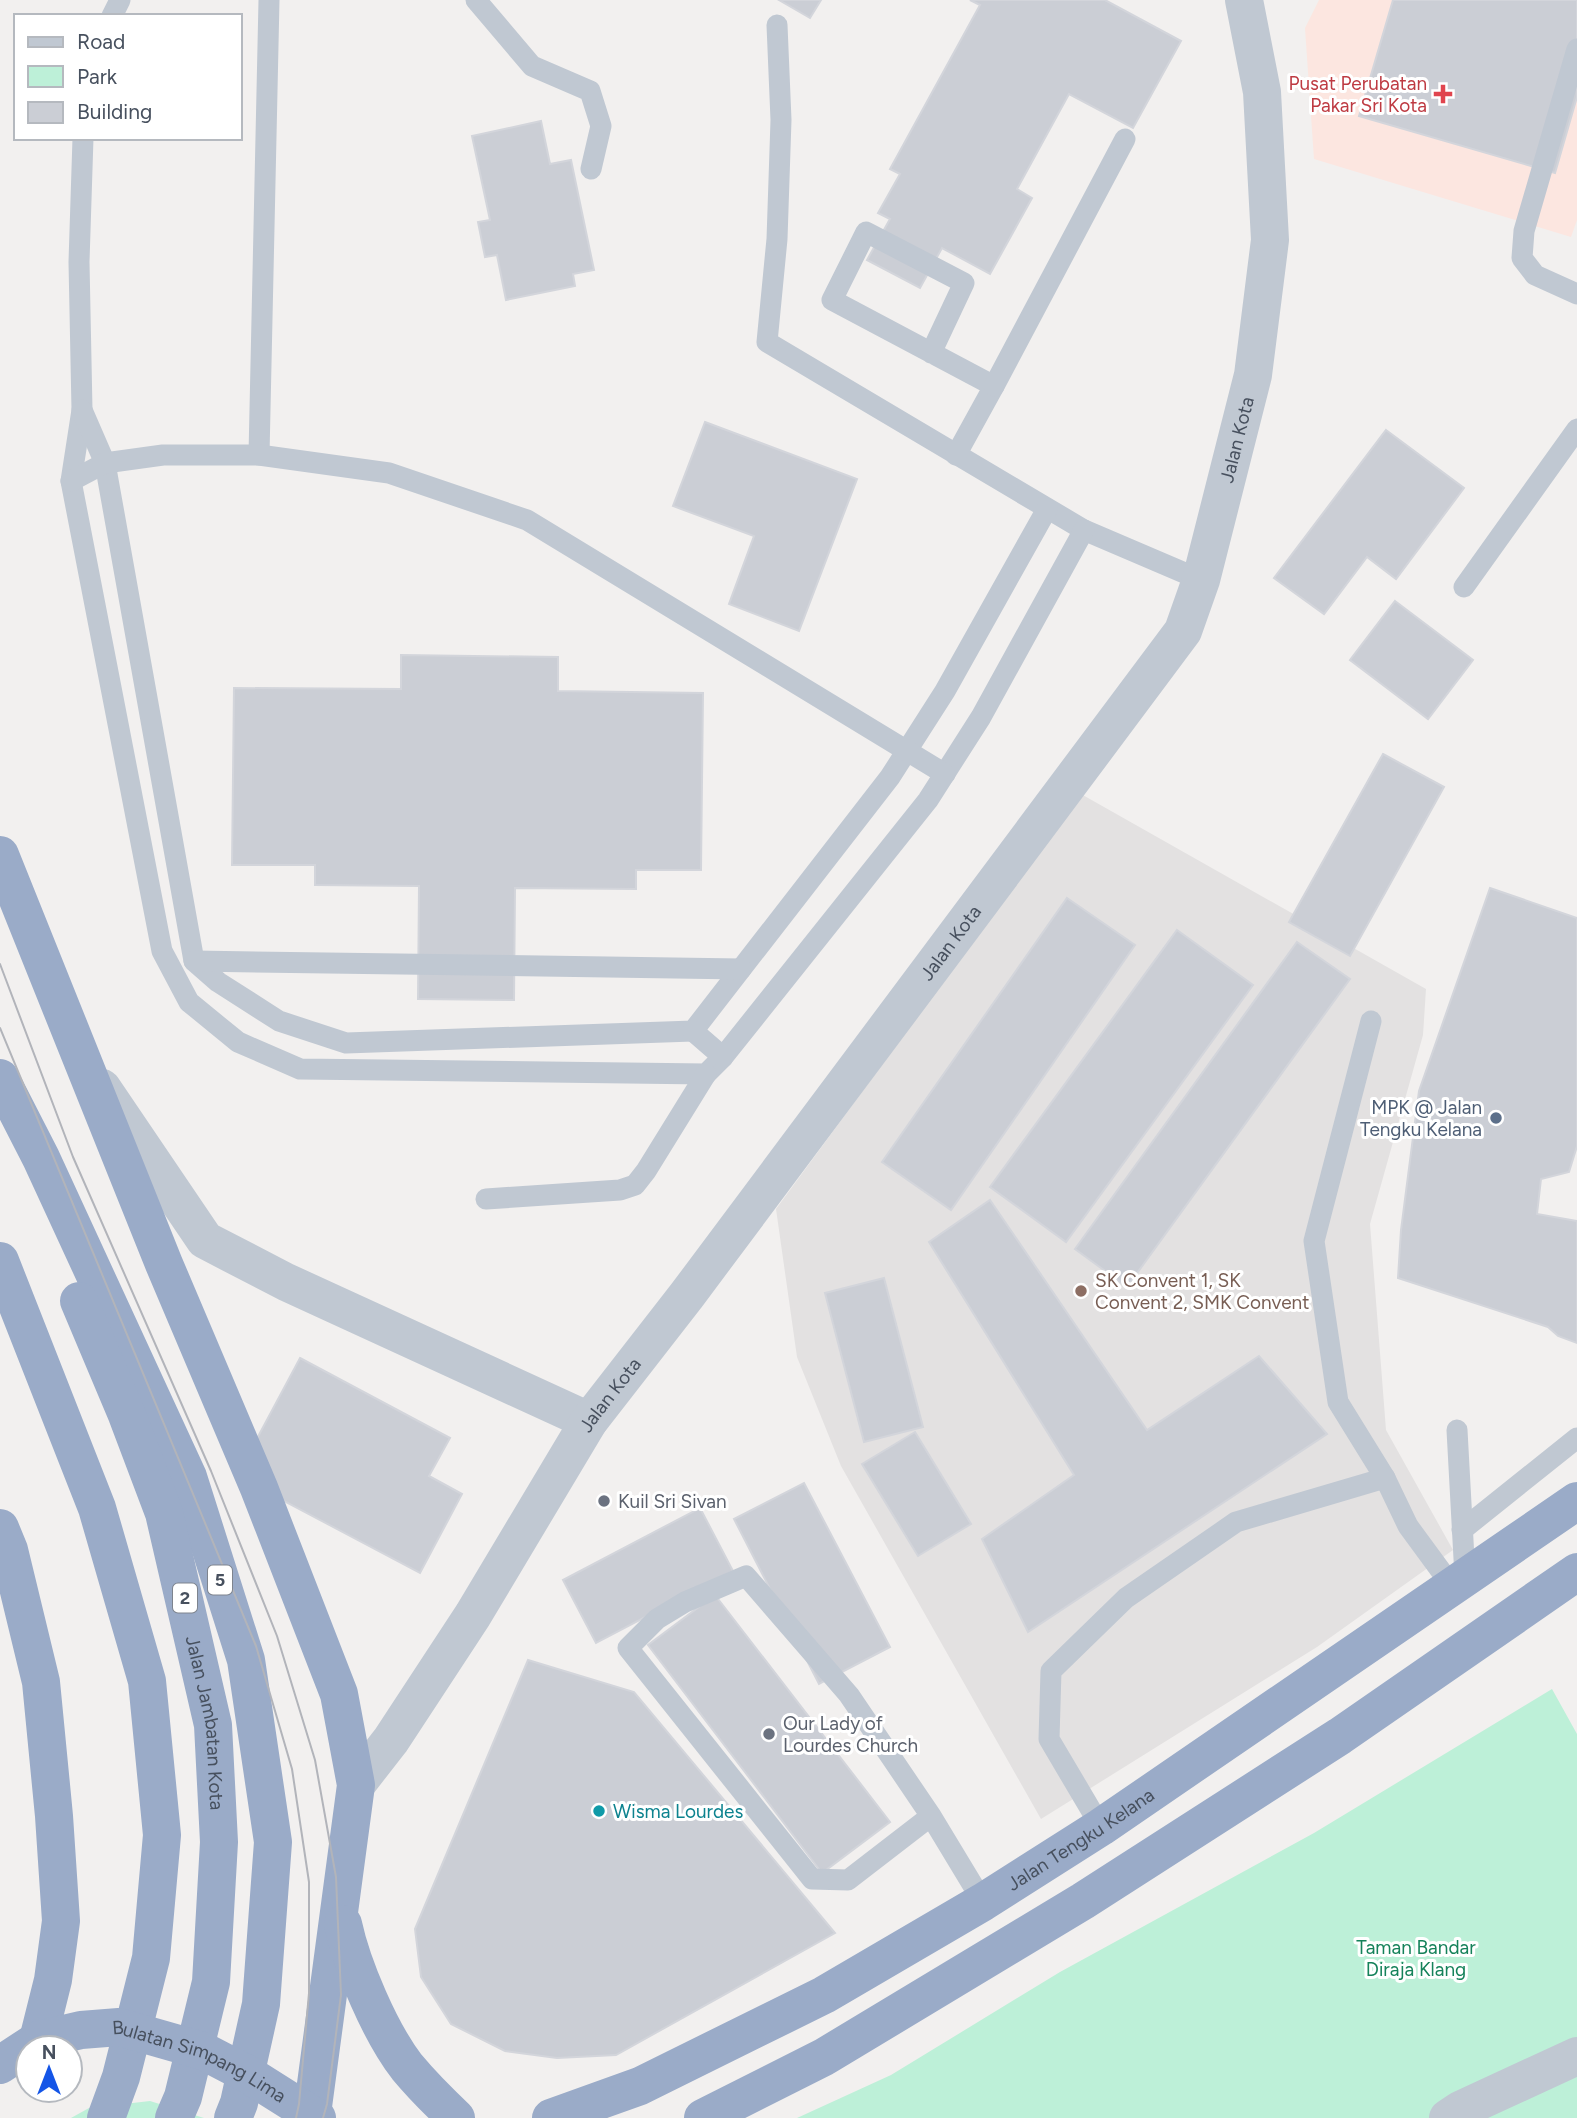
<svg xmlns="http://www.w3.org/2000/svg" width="1577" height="2118" font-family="Figtree,sans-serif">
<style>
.education{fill:#e3e1e1}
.medical{fill:#fce6e0}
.green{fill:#bdf0d8}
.building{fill:#cbced5;stroke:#d3d5db;stroke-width:2}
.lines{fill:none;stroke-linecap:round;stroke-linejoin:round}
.service{stroke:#c0c8d2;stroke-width:21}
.minor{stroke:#c0c8d2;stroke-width:38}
.trunk{stroke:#9aabc8;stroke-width:38}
.tram{stroke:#b2b4ba;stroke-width:2}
.health-dot{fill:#e0444e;stroke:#fff;stroke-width:2.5}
.service-dot{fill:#5c6f8a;stroke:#fff;stroke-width:2.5}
.education-dot{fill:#8d6e63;stroke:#fff;stroke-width:2.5}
.worship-dot{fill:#6b7280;stroke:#fff;stroke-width:2.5}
.culture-dot{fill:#0f9aa8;stroke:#fff;stroke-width:2.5}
.labels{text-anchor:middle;stroke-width:6;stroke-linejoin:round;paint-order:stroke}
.shield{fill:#fff;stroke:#7e848e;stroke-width:2}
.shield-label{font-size:18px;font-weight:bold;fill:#47505e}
.health-label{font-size:19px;fill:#be3a42;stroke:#fff;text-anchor:end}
.street-label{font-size:19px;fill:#47505e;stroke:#fff}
.service-label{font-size:19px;fill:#4e5e75;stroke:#fff;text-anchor:end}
.education-label{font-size:19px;fill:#785e54;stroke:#fff;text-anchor:start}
.worship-label{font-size:19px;fill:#5b616d;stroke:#fff;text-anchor:start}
.culture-label{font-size:19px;fill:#0d838f;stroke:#fff;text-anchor:start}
.park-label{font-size:19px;fill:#15825a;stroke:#fff}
</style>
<rect width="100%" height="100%" fill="#f2f0ef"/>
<path class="education" d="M1081 794 1426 989 1423 1035 1370 1224 1386 1430 1453 1550 1317 1647 1041 1819 841 1466 797 1357 776 1209Z"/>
<path class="medical" d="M1319 0H1577V220L1571 237 1314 159 1305 28Z"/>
<g class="green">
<path d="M1552 1689 1577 1734V2118H797L891 2075 1060 1972 1314 1833Z"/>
<path d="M150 2101 204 2118H71L89 2108Z"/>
</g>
<g class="building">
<path d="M779 0H821L810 18Z"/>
<path d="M970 0H1105L1181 41 1133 128 1069 94 1017 189 1032 198 990 274 942 248 920 288 867 260 890 219 878 213 900 174 890 169 980 5Z"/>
<path d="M1393 0H1577V97L1555 173 1359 116Z"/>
<path d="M541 121 550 164 571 160 594 270 573 274 575 286 506 300 497 255 485 257 478 222 490 220 472 136Z"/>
<path d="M705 422 857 479 799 631 729 604 754 536 673 506Z"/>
<path d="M1386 430 1464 488 1396 579 1367 557 1324 614 1274 578Z"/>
<path d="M1395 601 1473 660 1428 719 1350 660Z"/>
<path d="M401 655 558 657V691L703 693 701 870H636V889L515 888 514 1000 418 999 419 886 315 885V865H232L234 688 401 689Z"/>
<path d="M1383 754 1444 787 1350 956 1289 922Z"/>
<path d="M1490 888 1577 918V1146L1569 1172 1541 1179 1537 1214 1577 1221V1343L1558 1336 1548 1327 1398 1278 1401 1230 1419 1091Z"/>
<path d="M1067 898 1135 945 951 1210 882 1162Z"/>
<path d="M1177 930 1253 985 1066 1242 990 1187Z"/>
<path d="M1297 942 1350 979 1127 1287 1075 1249Z"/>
<path d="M990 1200 1147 1430 1259 1356 1327 1434 1028 1632 982 1539 1074 1475 929 1242Z"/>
<path d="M884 1278 923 1427 864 1442 825 1293Z"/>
<path d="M300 1358 450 1438 429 1476 462 1494 420 1573 237 1476Z"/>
<path d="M915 1432 971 1524 918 1556 862 1464Z"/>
<path d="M804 1483 890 1647 819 1684 734 1519Z"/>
<path d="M700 1508 733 1571 596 1643 563 1580Z"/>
<path d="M715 1595 890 1822 822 1873 648 1645Z"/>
<path d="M528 1660 634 1692 835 1933 616 2055 557 2058 505 2051 451 2024 421 1977 415 1929Z"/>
</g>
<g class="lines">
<g class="service">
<path d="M476 0 532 66 590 91 601 126 591 169"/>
<path d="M112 16 120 0"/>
<path d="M777 25 781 120 777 239 767 342 1084 530 1201 580"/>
<path d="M1577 49 1524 231 1522 258 1535 275 1577 294"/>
<path d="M83 138 79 262 82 410 71 481 162 951 189 1002 238 1042 300 1069 706 1074 723 1057 928 800 981 717 1084 530"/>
<path d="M931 353 964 283 866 232 832 300 994 386 956 455"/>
<path d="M994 386 1125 139"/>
<path d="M82 410 105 463 194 961 218 982 279 1021 346 1043 693 1031 890 777 945 691 1047 509"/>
<path d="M259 455 269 0"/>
<path d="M71 481 105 463 163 455H259L389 473 527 520 945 774"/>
<path d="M1464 587 1577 429"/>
<path d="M194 961 741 969"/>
<path d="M1371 1021 1314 1241 1338 1402 1385 1478"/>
<path d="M693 1031 723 1057"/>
<path d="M486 1199 620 1190 635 1185 646 1171 706 1074"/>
<path d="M1457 1430 1465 1577"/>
<path d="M1462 1530 1577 1438"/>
<path d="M931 1816 849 1695 746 1576 685 1602 657 1619 628 1648 812 1879 848 1880 931 1816 983 1902"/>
<path d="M1101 1827 1049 1739 1051 1671 1126 1598 1236 1522 1385 1478 1408 1526 1452 1586"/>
</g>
<g class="minor">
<path d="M102 1088 205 1240 286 1282 589 1421"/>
<path id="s1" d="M356 1785 391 1740 473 1615 589 1421 687 1295 1183 631 1201 580 1253 375 1270 240 1262 92 1244 0"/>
<path d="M1448 2118 1460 2110 1577 2056"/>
</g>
<g class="trunk">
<path d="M0 855 164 1264 259 1488 339 1694 356 1785 312 2114"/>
<path d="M0 1078 41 1158 188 1477 246 1660 273 1842 261 2004 239 2103 233 2118"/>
<path d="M0 1261 97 1508 147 1681 162 1835 151 1958 121 2077 106 2118"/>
<path id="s2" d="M79 1301 127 1415 164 1513 213 1725 219 1842 211 1982 183 2097 174 2118"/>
<path d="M0 1528 9 1550 41 1682 54 1816 61 1921 53 1980 38 2040"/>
<path d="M343 1924C352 1966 380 2032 407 2067 422 2085 439 2102 456 2118"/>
<path id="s3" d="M0 2065 38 2040 81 2030 119 2027 203 2051 249 2075 317 2118"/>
<path id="s4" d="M551 2118 640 2086 824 1995 983 1902 1101 1827 1577 1501"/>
<path d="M703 2118 824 2057 1083 1901 1340 1736 1577 1572"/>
</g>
<g class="tram">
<path d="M0 964 73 1157 211 1471 277 1636 315 1760 336 1877 341 1995 327 2104 323 2118"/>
<path d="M0 1028 256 1646 292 1769 309 1882V1993L299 2104 296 2118"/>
</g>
</g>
<path class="health-dot" d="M1439.5 83.5h7v7h7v7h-7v7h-7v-7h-7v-7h7z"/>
<circle class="service-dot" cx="1496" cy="1118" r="7"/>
<circle class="education-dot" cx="1081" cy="1291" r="7"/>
<g class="worship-dot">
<circle cx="604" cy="1501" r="7"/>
<circle cx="769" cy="1734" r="7"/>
</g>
<circle class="culture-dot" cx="599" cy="1811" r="7"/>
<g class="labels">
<g class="shield">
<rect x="208" y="1565.5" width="24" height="29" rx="5"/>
<rect x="173" y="1583.5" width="24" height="29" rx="5"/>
</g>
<g class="shield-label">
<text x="220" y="1586">5</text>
<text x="185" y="1604">2</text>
</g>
<g class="health-label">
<text x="1427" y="90">Pusat Perubatan<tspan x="1427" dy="22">Pakar Sri Kota</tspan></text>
</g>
<g class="street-label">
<text dy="7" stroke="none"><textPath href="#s1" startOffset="1620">Jalan Kota</textPath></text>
<text dy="7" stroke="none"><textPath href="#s1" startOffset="1032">Jalan Kota</textPath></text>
<text dy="7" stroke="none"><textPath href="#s1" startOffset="466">Jalan Kota</textPath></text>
<text dy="7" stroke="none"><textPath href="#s2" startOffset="443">Jalan Jambatan Kota</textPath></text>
<text dy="7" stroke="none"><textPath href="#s4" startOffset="600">Jalan Tengku Kelana</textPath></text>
<text dy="7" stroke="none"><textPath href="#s3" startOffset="215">Bulatan Simpang Lima</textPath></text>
</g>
<g class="service-label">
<text x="1482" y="1114">MPK @ Jalan<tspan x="1482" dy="22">Tengku Kelana</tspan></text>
</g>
<g class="education-label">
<text x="1095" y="1287">SK Convent 1, SK<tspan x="1095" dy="22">Convent 2, SMK Convent</tspan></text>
</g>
<g class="worship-label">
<text x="618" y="1508">Kuil Sri Sivan</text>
<text x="783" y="1730">Our Lady of<tspan x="783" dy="22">Lourdes Church</tspan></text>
</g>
<g class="culture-label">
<text x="613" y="1818">Wisma Lourdes</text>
</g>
<g class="park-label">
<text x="1416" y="1954">Taman Bandar<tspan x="1416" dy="22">Diraja Klang</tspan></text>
</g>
</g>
<rect x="14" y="14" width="228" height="126" fill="#ffffff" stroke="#b5b9bf" stroke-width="2"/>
<rect x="28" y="37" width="35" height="10" fill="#c0c8d2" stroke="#b5b9bf" stroke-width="2"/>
<text x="77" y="49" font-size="21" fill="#47505e">Road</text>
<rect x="28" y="66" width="35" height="21" fill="#bdf0d8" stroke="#b5b9bf" stroke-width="2"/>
<text x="77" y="84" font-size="21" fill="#47505e">Park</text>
<rect x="28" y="102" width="35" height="21" fill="#cbced5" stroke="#b5b9bf" stroke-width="2"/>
<text x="77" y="119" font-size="21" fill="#47505e">Building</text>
<g transform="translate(49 2069)"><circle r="33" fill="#ffffff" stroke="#b5b9bf" stroke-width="2"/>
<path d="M0-5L12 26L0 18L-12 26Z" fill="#1455e7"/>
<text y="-10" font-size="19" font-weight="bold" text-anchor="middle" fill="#47505e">N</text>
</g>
</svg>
